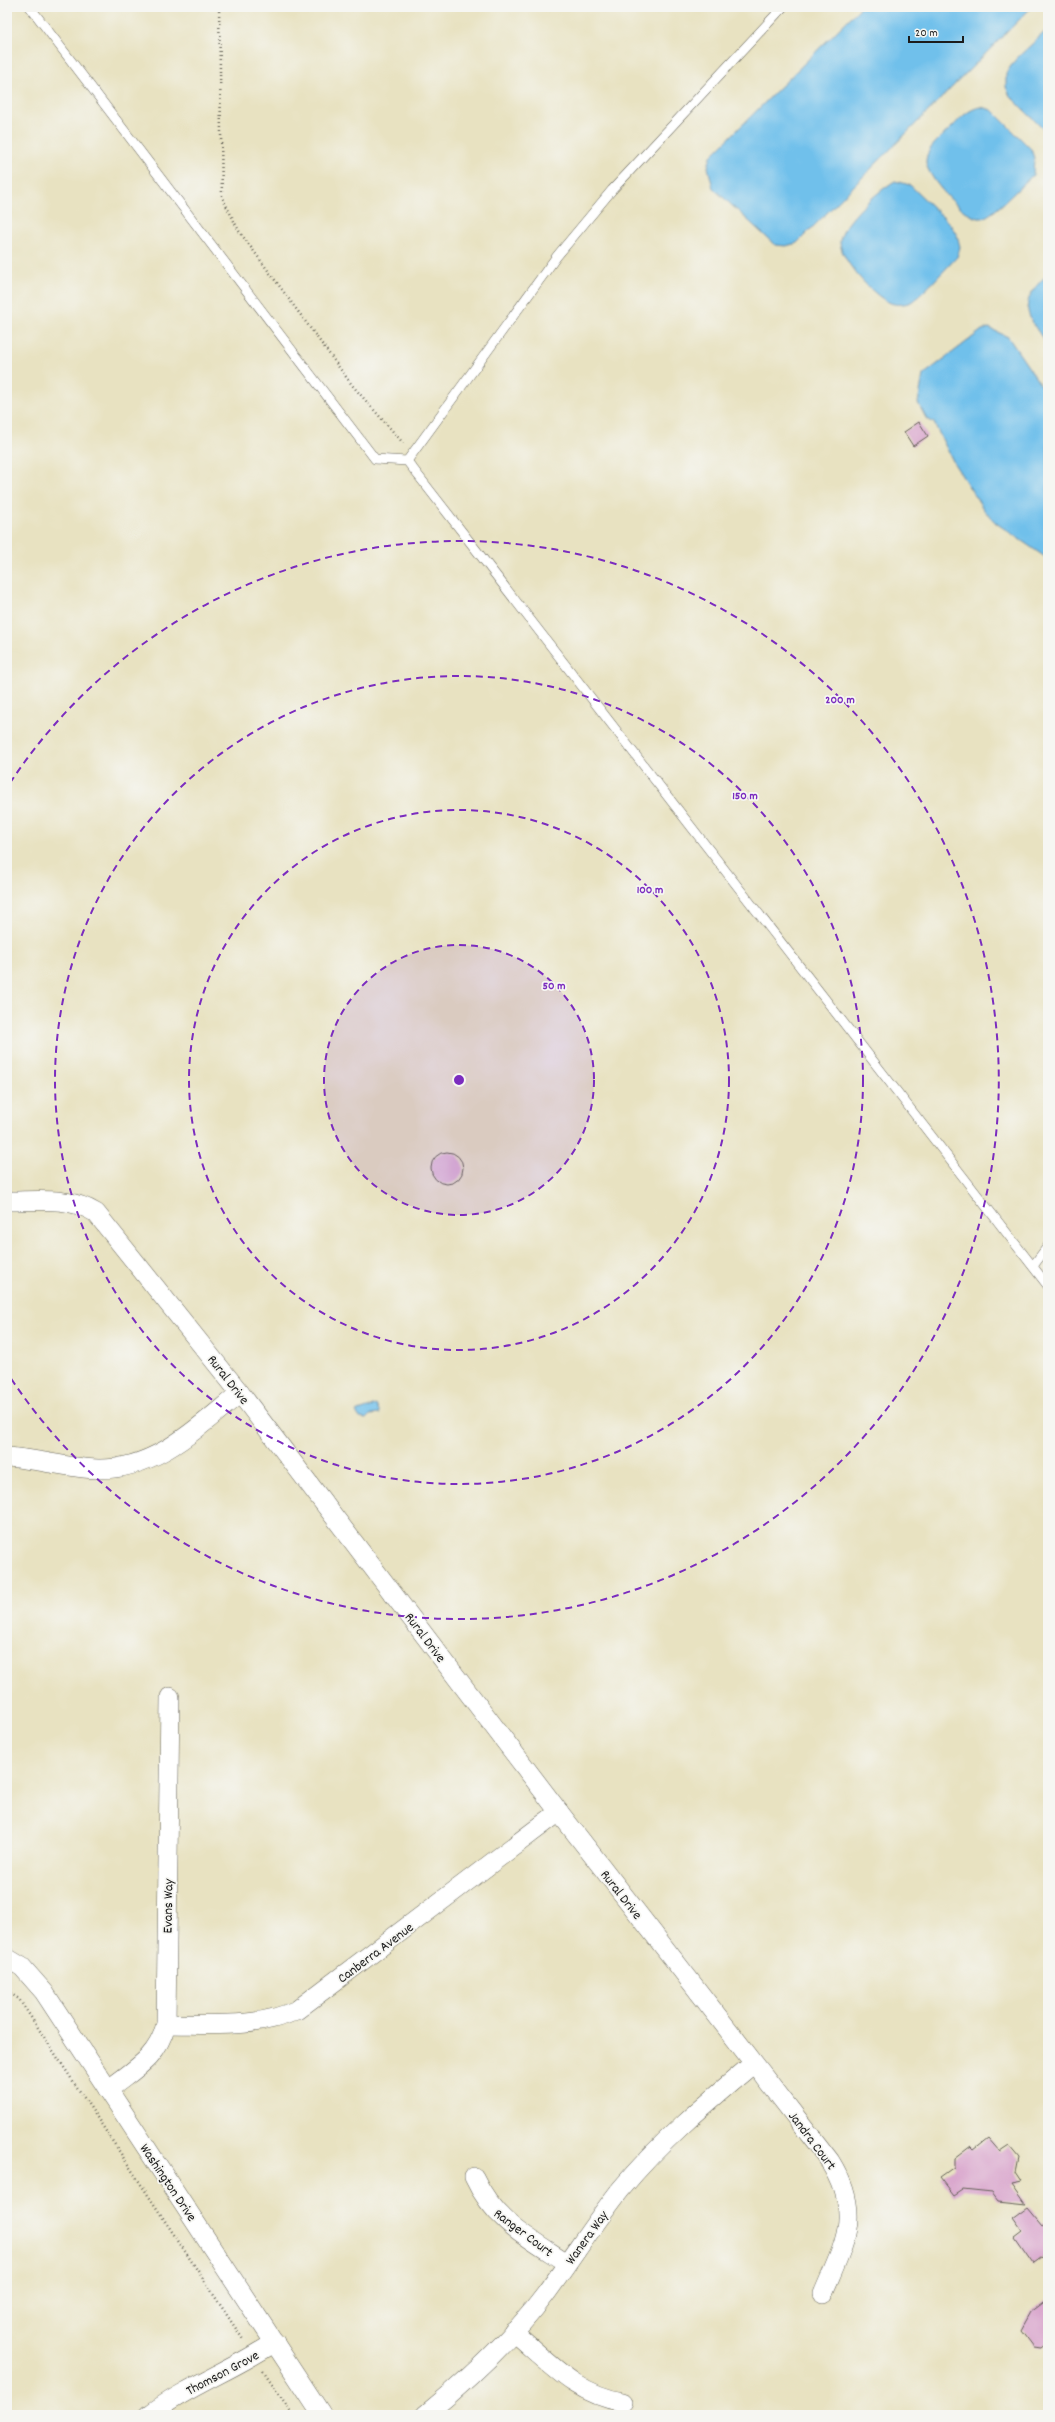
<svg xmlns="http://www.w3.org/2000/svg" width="1055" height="2422" font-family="Dekko,sans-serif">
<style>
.water{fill:#70c0eb;stroke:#466e84}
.building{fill:#daa8ce}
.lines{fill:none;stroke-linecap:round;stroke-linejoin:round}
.lane-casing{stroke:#636156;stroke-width:10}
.street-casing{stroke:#636156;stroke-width:20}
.path{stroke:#636156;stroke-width:2.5;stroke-dasharray:1 3;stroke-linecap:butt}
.lane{stroke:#fff;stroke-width:9}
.street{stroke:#fff;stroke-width:19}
.ring{fill:none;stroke:#7b2cbf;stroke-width:2;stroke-dasharray:7 5}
.labels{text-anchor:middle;stroke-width:3.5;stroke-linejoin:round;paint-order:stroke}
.street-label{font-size:14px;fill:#1c1c1c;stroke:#f6f6f2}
.centre{fill:#7b2cbf;stroke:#f6f6f2;stroke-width:2}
.ring-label{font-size:12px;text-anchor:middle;font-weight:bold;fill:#7b2cbf;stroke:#f6f6f2;stroke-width:3.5;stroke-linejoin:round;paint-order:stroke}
</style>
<rect width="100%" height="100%" fill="#f6f6f2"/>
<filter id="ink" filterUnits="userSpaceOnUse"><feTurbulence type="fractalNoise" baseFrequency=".025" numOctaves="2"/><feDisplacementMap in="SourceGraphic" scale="8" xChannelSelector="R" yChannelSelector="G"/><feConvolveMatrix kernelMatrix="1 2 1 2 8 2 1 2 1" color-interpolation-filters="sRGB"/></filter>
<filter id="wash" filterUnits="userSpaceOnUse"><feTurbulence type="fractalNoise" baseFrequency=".012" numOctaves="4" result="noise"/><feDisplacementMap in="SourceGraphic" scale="16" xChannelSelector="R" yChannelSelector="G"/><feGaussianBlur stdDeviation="0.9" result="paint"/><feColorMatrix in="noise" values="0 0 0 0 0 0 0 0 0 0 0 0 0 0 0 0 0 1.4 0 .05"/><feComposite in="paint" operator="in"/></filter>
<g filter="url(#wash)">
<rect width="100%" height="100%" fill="#e8e2c1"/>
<g class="water">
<path d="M861 7H1032L797 243 786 246 775 245 713 188 708 167 711 156Z"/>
<path d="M1048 29V134L1010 96 1006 87V73L1016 59Z"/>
<path d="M981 107 992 110 1031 149 1034 158 1033 175C1021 185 996 214 982 218 966 221 924 175 926 160 927 147 943 136 952 127 961 118 968 109 981 107Z"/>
<path d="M895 181 910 185 950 224 957 235 960 247 957 257C948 266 919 299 909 303 904 304 898 305 894 304 877 301 840 260 840 242 841 223 879 190 895 181Z"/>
<path d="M1048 274V346C1026 314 1016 304 1048 274Z"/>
<path d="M989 328 1008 337 1048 396V559L996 523 984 510 955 465 934 423 926 418 918 403 923 375 982 330Z"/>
<path d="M376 1405 380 1414 370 1415 366 1419 360 1418 356 1412Z"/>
</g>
<g id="blocks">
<g class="building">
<path d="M919 422 928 436 913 446 904 432Z"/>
<circle cx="447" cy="1168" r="16"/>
<path d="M988 2138 1000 2152 1009 2146 1019 2158 1016 2173 1022 2182 1012 2184 1026 2204 998 2201 992 2193 963 2190 954 2196 940 2178 954 2168V2159L971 2146 974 2149Z"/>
<path d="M1028 2207 1042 2224 1048 2220V2253L1033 2264 1015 2238 1023 2232 1013 2218Z"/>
<path d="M1048 2299V2342L1042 2347 1035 2346 1022 2329 1032 2311Z"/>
</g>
</g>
</g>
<g filter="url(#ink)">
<use href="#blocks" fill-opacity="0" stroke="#636156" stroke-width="1"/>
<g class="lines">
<defs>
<g id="lane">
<path d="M30 7 375 459 407 461 1048 1286"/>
<path d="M407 461 557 256 612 190 783 7"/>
<path d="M1033 1266 1048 1246"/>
</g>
<g id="street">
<path d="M7 1201C36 1201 70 1196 96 1213L240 1393 559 1812 830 2161C863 2214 845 2242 823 2294"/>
<path d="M7 1457C37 1459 68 1468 98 1469 156 1470 198 1427 240 1393"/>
<path d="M7 1958 22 1967 44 1992 322 2415"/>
<path d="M166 2024C211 2024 255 2029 297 2010L559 1812"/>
<path d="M108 2090C134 2069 158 2058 166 2024L170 1697"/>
<path d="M474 2177C494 2221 529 2238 567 2263"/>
<path d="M513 2332C549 2362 575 2394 623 2402"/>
<path d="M149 2415C188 2386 235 2369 275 2342"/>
<path d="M425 2415C469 2379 511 2340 545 2295 571 2260 594 2223 621 2189 660 2142 706 2103 753 2064"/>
</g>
</defs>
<use href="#lane" class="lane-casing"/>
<use href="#street" class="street-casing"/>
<g class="path">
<path d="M219 7 222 197 239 231 352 385 403 443"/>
<path d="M7 1991 19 1999 244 2341"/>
<path d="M263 2370 293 2415"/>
</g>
<use href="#lane" class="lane"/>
<use href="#street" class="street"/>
</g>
</g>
<circle cx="459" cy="1080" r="135" fill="#7b2cbf" fill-opacity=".12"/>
<g class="ring">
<circle cx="459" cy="1080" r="135"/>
<circle cx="459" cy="1080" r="270"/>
<circle cx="459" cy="1080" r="404"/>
<path d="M10 783A539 539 0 1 1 10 1377"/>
</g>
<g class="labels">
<g class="street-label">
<text transform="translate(229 1379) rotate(52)" y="5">Rural Drive</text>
<text transform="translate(426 1637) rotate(53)" y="5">Rural Drive</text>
<text transform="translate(622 1894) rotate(52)" y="5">Rural Drive</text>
<text transform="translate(167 1906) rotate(-89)" y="5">Evans Way</text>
<text transform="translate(375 1952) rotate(-37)" y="5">Canberra Avenue</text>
<text transform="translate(813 2140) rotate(53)" y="5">Jandra Court</text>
<text transform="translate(169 2182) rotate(56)" y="5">Washington Drive</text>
<text transform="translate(524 2232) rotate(37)" y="5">Ranger Court</text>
<text transform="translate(586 2237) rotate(-54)" y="5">Wanera Way</text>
<text transform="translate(222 2372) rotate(-28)" y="5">Thomson Grove</text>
</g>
</g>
<circle cx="459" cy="1080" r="6" class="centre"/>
<g class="ring-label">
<text x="840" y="703">200 m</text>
<text x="745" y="799">150 m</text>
<text x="650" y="893">100 m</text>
<text x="554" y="989">50 m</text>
</g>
<rect width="1055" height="2422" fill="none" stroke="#f6f6f2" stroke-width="24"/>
<path d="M909 36v6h54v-6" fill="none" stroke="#1c1c1c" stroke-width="2"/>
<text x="915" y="36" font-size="12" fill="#1c1c1c" stroke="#f6f6f2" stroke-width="3" paint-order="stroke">20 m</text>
</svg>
